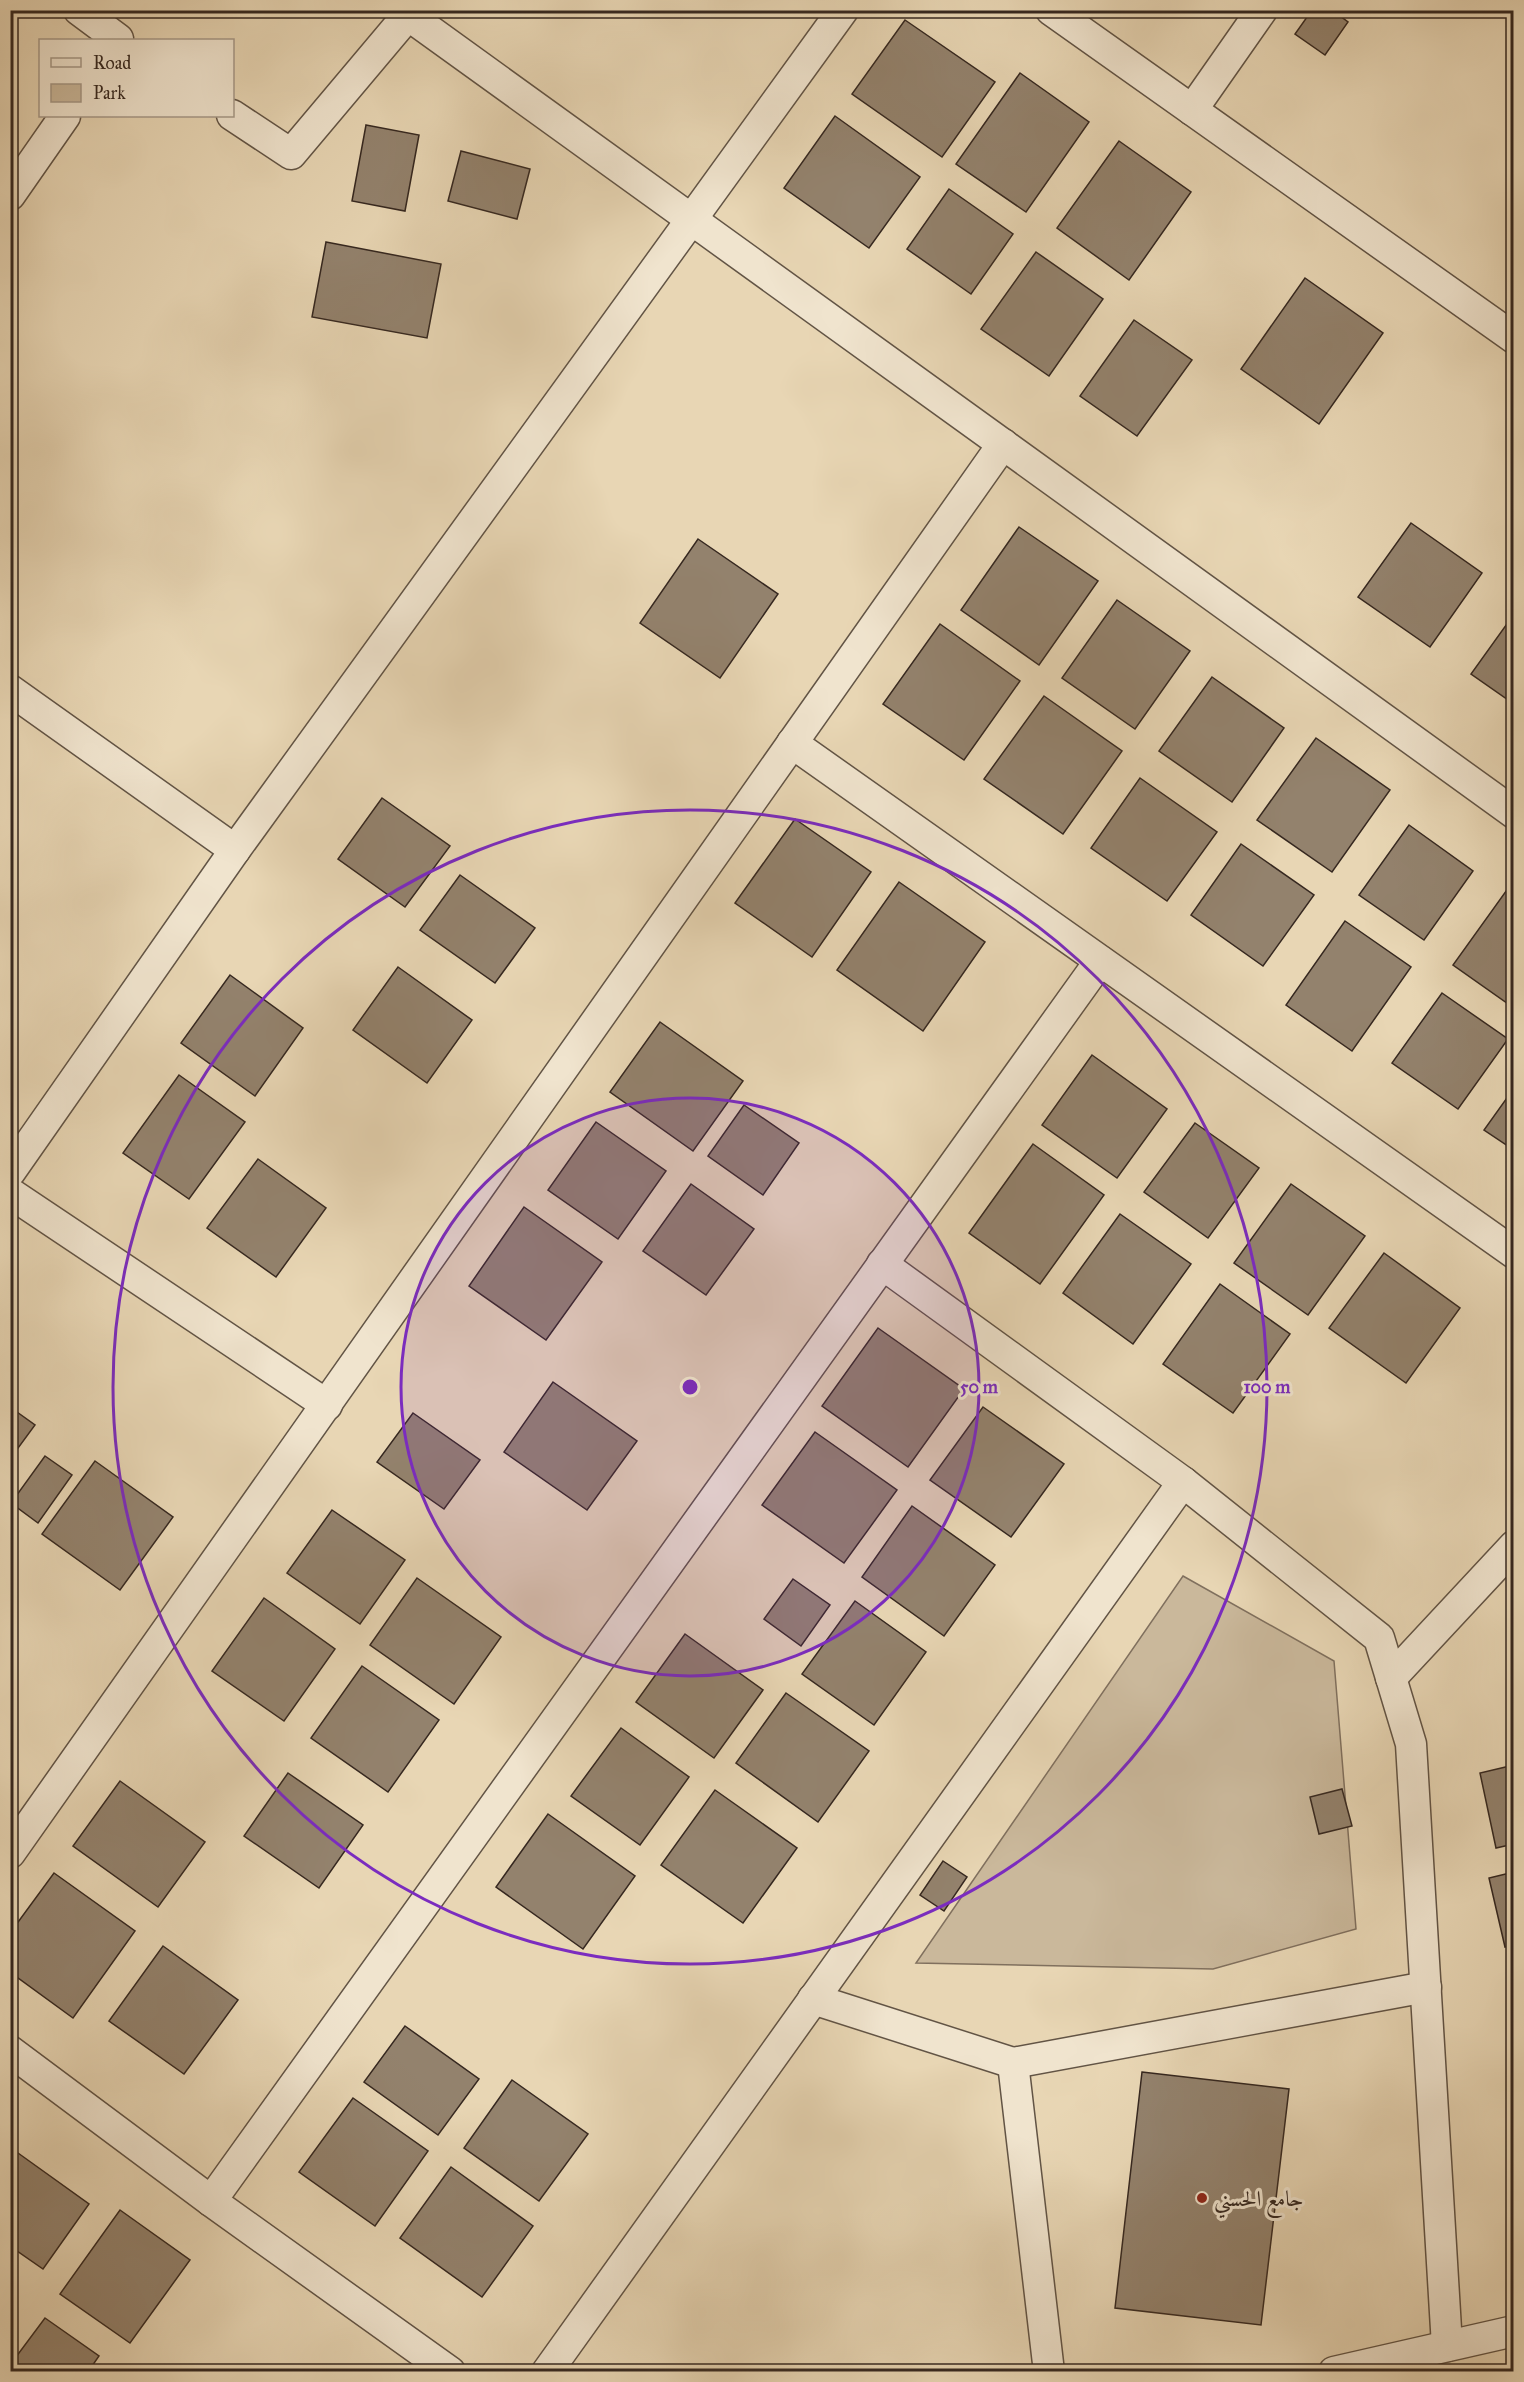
<svg xmlns="http://www.w3.org/2000/svg" width="1524" height="2382" font-family="'IM FELL Great Primer',Amiri,serif">
<style>
.green{fill:#cab89b;stroke:#80705e;stroke-width:1.5}
.building{fill:#93826d;stroke:#362820;stroke-width:1.5}
.lines{fill:none;stroke-linecap:round;stroke-linejoin:round}
.minor-casing{stroke:#625445;stroke-width:33}
.minor{stroke:#f0e4ce;stroke-width:30}
.ring{fill:none;stroke:#7b2cbf;stroke-width:3}
.poi-dot{fill:#8f2418;stroke:#f0e4ce;stroke-width:2}
.labels{text-anchor:middle;stroke-width:6;stroke-linejoin:round;paint-order:stroke}
.poi-label{font-size:22px;fill:#362820;stroke:#f0e4ce;text-anchor:start}
.centre{fill:#7b2cbf;stroke:#f0e4ce;stroke-width:3}
.ring-label{font-size:18px;text-anchor:middle;font-weight:bold;fill:#7b2cbf;stroke:#f0e4ce;stroke-width:6;stroke-linejoin:round;paint-order:stroke}
</style>
<rect width="100%" height="100%" fill="#e8d6b4"/>
<filter id="stains"><feTurbulence type="fractalNoise" baseFrequency=".00333" numOctaves="4"/><feColorMatrix values="0 0 0 0 .2 0 0 0 0 .09 0 0 0 0 .02 0 0 0 .5 -.17"/></filter>
<radialGradient id="worn" r=".72"><stop offset=".6" stop-color="#630" stop-opacity="0"/><stop offset="1" stop-color="#630" stop-opacity=".3"/></radialGradient>
<path class="green" d="M1183 1576 1334 1661 1356 1929 1213 1969 916 1963Z"/>
<g class="building">
<path d="M1312 10H1332L1348 22 1325 55 1295 34Z"/>
<path d="M905 20 995 82 942 157 852 94Z"/>
<path d="M1020 73 1089 122 1026 212 956 164Z"/>
<path d="M835 116 920 177 869 248 784 188Z"/>
<path d="M366 125 419 135 405 211 352 201Z"/>
<path d="M1119 141 1191 192 1129 280 1057 228Z"/>
<path d="M461 151 530 169 517 219 448 201Z"/>
<path d="M949 189 1013 234 971 294 907 249Z"/>
<path d="M326 242 441 264 427 338 312 317Z"/>
<path d="M1036 252 1103 299 1049 376 981 329Z"/>
<path d="M1305 278 1383 333 1319 424 1241 369Z"/>
<path d="M1134 320 1192 360 1137 436 1080 396Z"/>
<path d="M1411 523 1482 573 1430 647 1358 597Z"/>
<path d="M1019 527 1098 581 1039 665 961 610Z"/>
<path d="M698 539 778 594 720 678 640 623Z"/>
<path d="M1117 600 1190 651 1135 729 1062 678Z"/>
<path d="M1514 614V704L1471 674Z"/>
<path d="M940 624 1020 681 964 760 883 704Z"/>
<path d="M1212 677 1284 728 1232 802 1159 751Z"/>
<path d="M1044 696 1122 751 1063 834 984 779Z"/>
<path d="M1316 738 1390 790 1332 872 1257 820Z"/>
<path d="M1140 778 1217 832 1167 901 1091 848Z"/>
<path d="M382 798 450 846 405 907 338 859Z"/>
<path d="M795 819 871 872 812 957 735 903Z"/>
<path d="M1409 825 1473 871 1424 940 1359 895Z"/>
<path d="M1241 844 1314 895 1263 966 1191 915Z"/>
<path d="M460 875 535 928 495 983 420 930Z"/>
<path d="M1514 880V1008L1453 965Z"/>
<path d="M899 882 985 942 923 1031 837 970Z"/>
<path d="M1345 921 1411 967 1352 1051 1286 1005Z"/>
<path d="M398 967 472 1020 427 1083 353 1030Z"/>
<path d="M230 975 303 1028 255 1096 181 1043Z"/>
<path d="M1442 993 1508 1039 1458 1109 1392 1063Z"/>
<path d="M660 1022 743 1081 693 1151 610 1092Z"/>
<path d="M1092 1055 1167 1109 1117 1178 1042 1125Z"/>
<path d="M179 1075 245 1122 189 1199 123 1153Z"/>
<path d="M1514 1088V1150L1484 1130Z"/>
<path d="M744 1105 799 1143 763 1195 708 1156Z"/>
<path d="M596 1122 666 1171 618 1239 548 1190Z"/>
<path d="M1195 1123 1259 1168 1208 1238 1144 1192Z"/>
<path d="M1033 1144 1104 1195 1040 1284 969 1233Z"/>
<path d="M258 1159 326 1208 276 1277 207 1228Z"/>
<path d="M691 1184 754 1229 706 1295 643 1251Z"/>
<path d="M1291 1184 1365 1236 1308 1315 1234 1263Z"/>
<path d="M524 1207 602 1262 546 1340 469 1286Z"/>
<path d="M1120 1214 1191 1264 1133 1344 1063 1293Z"/>
<path d="M1384 1253 1460 1308 1406 1383 1329 1328Z"/>
<path d="M1220 1284 1290 1334 1233 1413 1163 1364Z"/>
<path d="M878 1328 964 1389 908 1467 822 1406Z"/>
<path d="M553 1382 637 1441 587 1510 504 1452Z"/>
<path d="M10 1407 35 1425 10 1459Z"/>
<path d="M983 1407 1064 1464 1011 1537 930 1480Z"/>
<path d="M413 1413 480 1460 444 1509 377 1462Z"/>
<path d="M815 1432 897 1490 844 1563 762 1505Z"/>
<path d="M45 1456 72 1475 38 1523 11 1503Z"/>
<path d="M95 1461 173 1517 120 1590 42 1534Z"/>
<path d="M912 1506 995 1565 944 1636 862 1577Z"/>
<path d="M332 1510 405 1560 360 1624 287 1573Z"/>
<path d="M417 1578 501 1637 454 1704 370 1645Z"/>
<path d="M793 1579 830 1605 801 1646 764 1619Z"/>
<path d="M264 1598 335 1649 284 1721 212 1671Z"/>
<path d="M855 1601 926 1652 874 1725 802 1674Z"/>
<path d="M685 1634 763 1690 714 1758 636 1702Z"/>
<path d="M362 1666 439 1720 388 1792 311 1738Z"/>
<path d="M786 1693 869 1751 818 1822 736 1763Z"/>
<path d="M621 1728 689 1777 640 1845 571 1796Z"/>
<path d="M1514 1765V1844L1496 1848 1480 1773Z"/>
<path d="M288 1773 363 1825 319 1888 244 1836Z"/>
<path d="M120 1781 205 1842 158 1907 73 1846Z"/>
<path d="M1342 1789 1352 1826 1319 1834 1310 1797Z"/>
<path d="M715 1790 797 1848 743 1923 661 1865Z"/>
<path d="M548 1814 635 1876 583 1949 496 1887Z"/>
<path d="M943 1861 967 1877 944 1911 920 1895Z"/>
<path d="M1514 1872V1945L1505 1947 1489 1878Z"/>
<path d="M54 1873 135 1931 73 2018 10 1972V1933Z"/>
<path d="M163 1946 238 2000 184 2074 109 2021Z"/>
<path d="M405 2026 479 2079 438 2135 364 2082Z"/>
<path d="M1142 2072 1289 2089 1261 2325 1115 2308Z"/>
<path d="M512 2080 588 2134 539 2201 464 2148Z"/>
<path d="M353 2098 428 2151 375 2226 299 2172Z"/>
<path d="M18 2153 89 2204 43 2269 10 2246V2163Z"/>
<path d="M451 2167 533 2226 482 2297 400 2238Z"/>
<path d="M120 2210 190 2260 130 2343 60 2294Z"/>
<path d="M45 2318 99 2356 88 2372H10V2365Z"/>
</g>
<g class="lines">
<defs>
<g id="minor">
<path d="M79 10 118 39 117 40"/>
<path d="M1051 10 1514 338"/>
<path d="M1192 110 1262 10"/>
<path d="M232 115 291 154 408 15 1514 813"/>
<path d="M10 195 65 116"/>
<path d="M10 690 235 850"/>
<path d="M792 743 1514 1253"/>
<path d="M10 1172 235 850 843 10"/>
<path d="M10 1193 327 1405"/>
<path d="M882 1264 1183 1482 1379 1638 1411 1744 1447 2346"/>
<path d="M1391 1678 1514 1546"/>
<path d="M10 1853 1003 444"/>
<path d="M813 1999 1013 2063 1426 1987"/>
<path d="M10 2051 211 2201 450 2372"/>
<path d="M1013 2063 1049 2372"/>
<path d="M211 2201 1100 961"/>
<path d="M547 2372 1183 1482"/>
<path d="M1334 2372 1514 2331"/>
</g>
</defs>
<use href="#minor" class="minor-casing"/>
<use href="#minor" class="minor"/>
</g>
<circle cx="690" cy="1387" r="289" fill="#7b2cbf" fill-opacity=".12"/>
<g class="ring">
<circle cx="690" cy="1387" r="289"/>
<circle cx="690" cy="1387" r="577"/>
</g>
<circle class="poi-dot" cx="1202" cy="2198" r="6"/>
<g class="labels">
<g class="poi-label">
<text x="1214" y="2206">جامع الحسني</text>
</g>
</g>
<circle cx="690" cy="1387" r="9" class="centre"/>
<g class="ring-label">
<text x="979" y="1393">50 m</text>
<text x="1267" y="1393">100 m</text>
</g>
<rect width="1524" height="2382" fill="none" stroke="#e8d6b4" stroke-width="36"/>
<rect x="12" y="12" width="1500" height="2358" fill="none" stroke="#362820" stroke-width="3"/>
<rect x="18" y="18" width="1488" height="2346" fill="none" stroke="#362820" stroke-width="1.5"/>
<rect x="39" y="39" width="195" height="78" fill="#f0e4ce" stroke="#a69988" stroke-width="1.5"/>
<rect x="51" y="58" width="30" height="9" fill="#f0e4ce" stroke="#a69988" stroke-width="1.5"/>
<text x="93" y="69" font-size="18" fill="#362820">Road</text>
<rect x="51" y="84" width="30" height="18" fill="#cab89b" stroke="#a69988" stroke-width="1.5"/>
<text x="93" y="99" font-size="18" fill="#362820">Park</text>
<rect width="100%" height="100%" filter="url(#stains)"/>
<rect width="100%" height="100%" fill="url(#worn)"/>
</svg>
